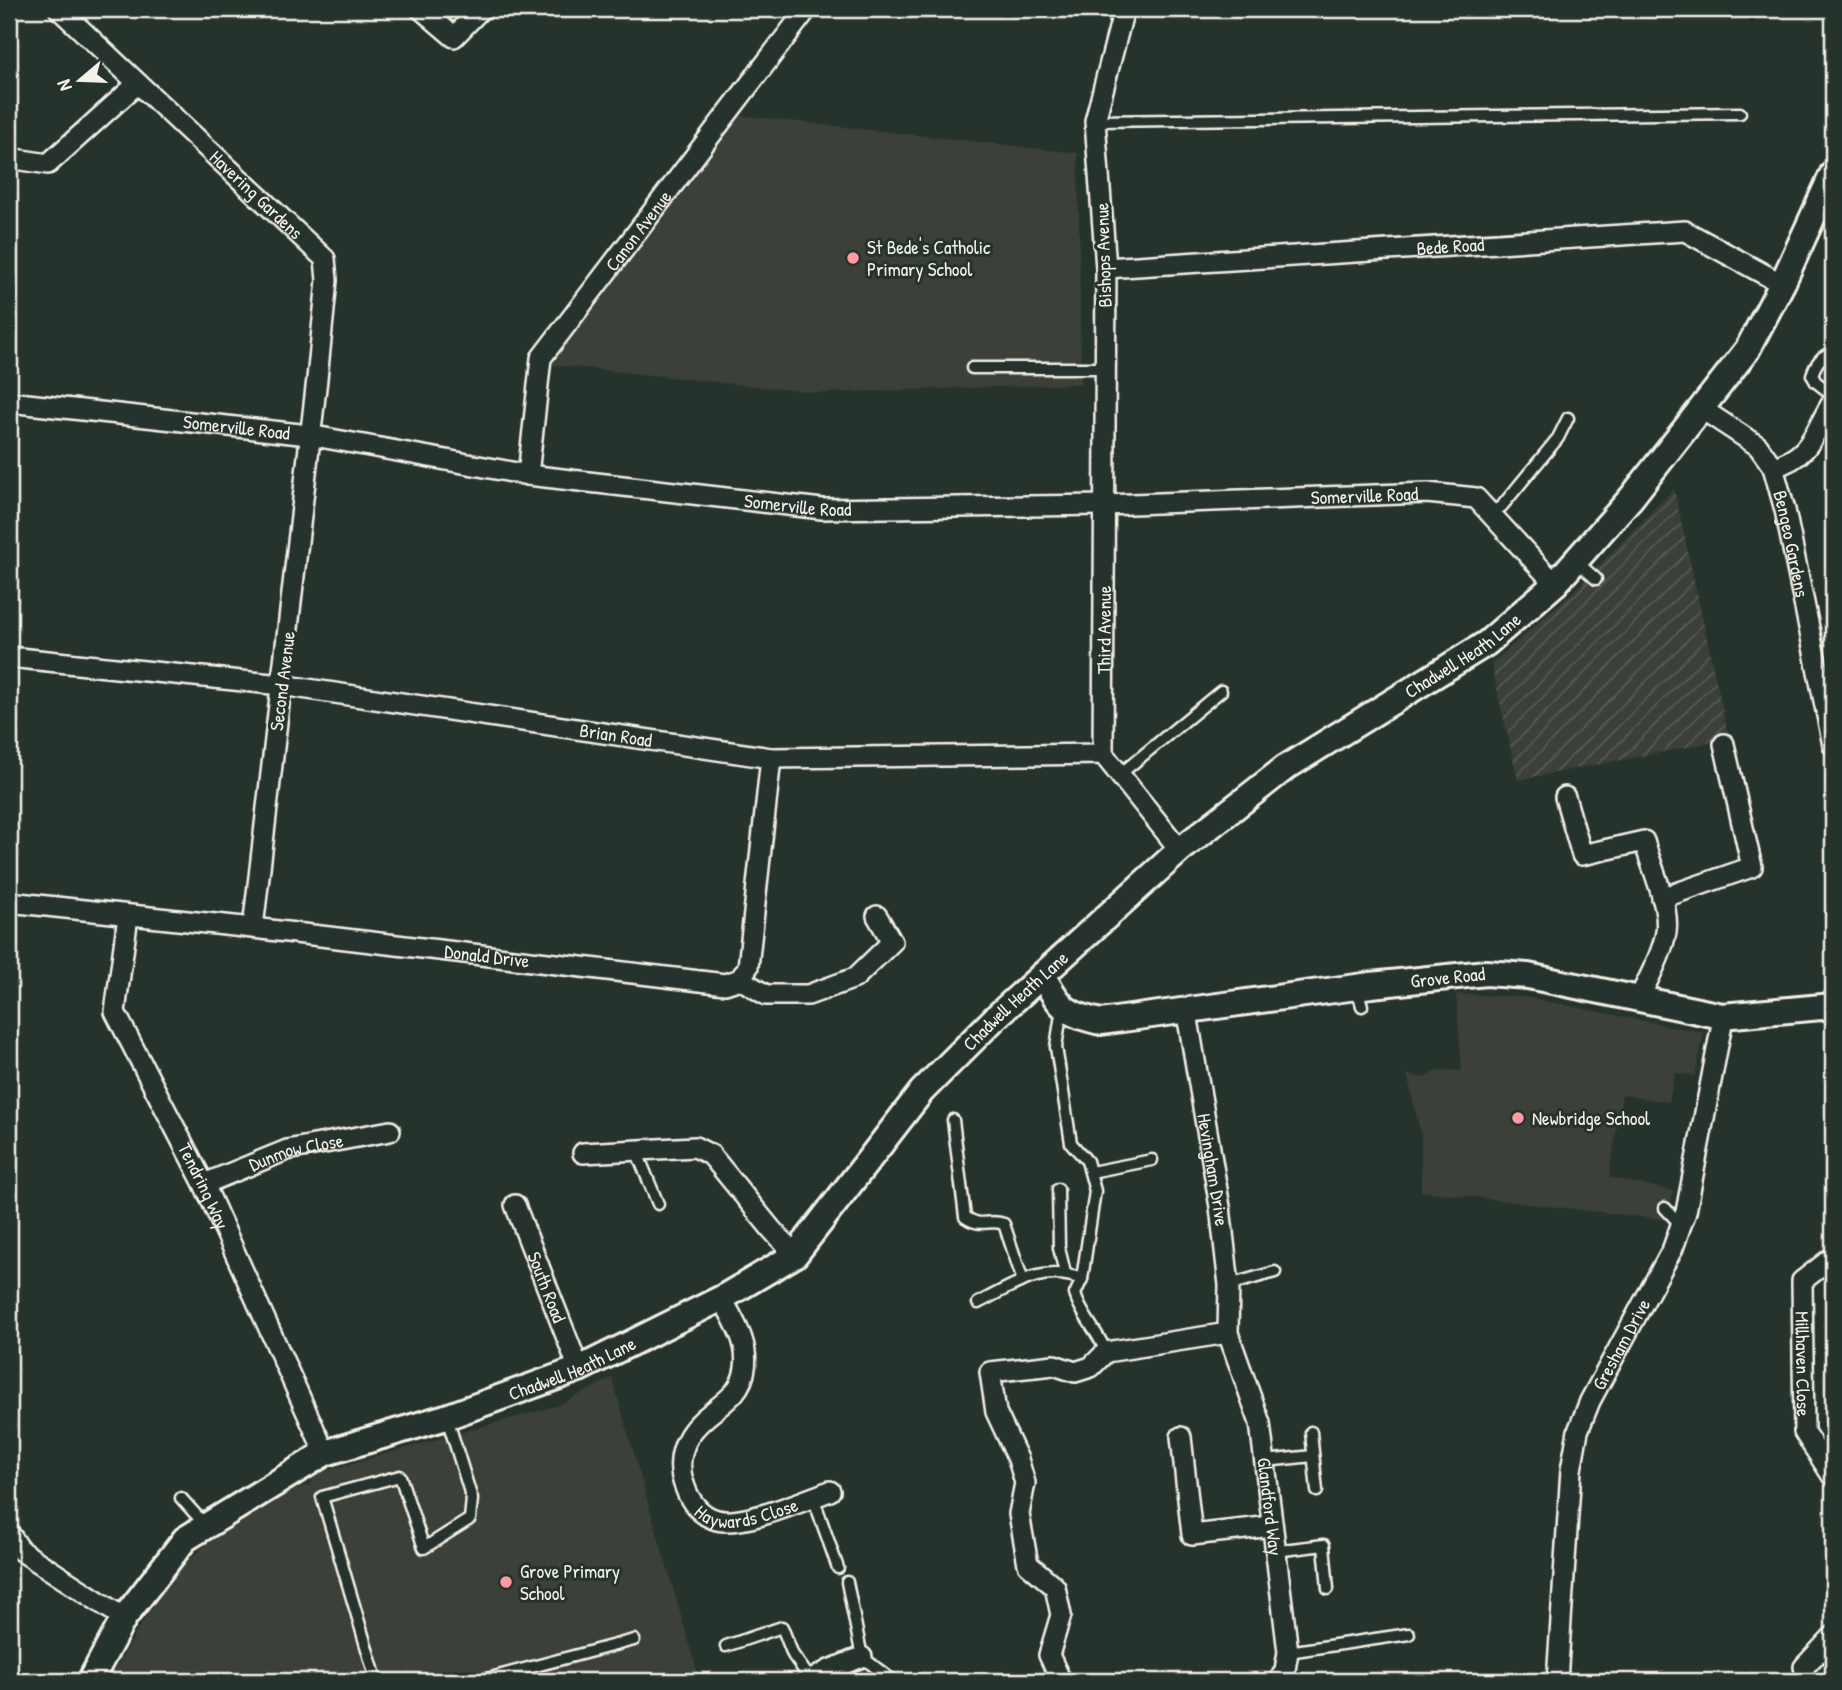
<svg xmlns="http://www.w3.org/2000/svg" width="1842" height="1690" font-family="'Patrick Hand',sans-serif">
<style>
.built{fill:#3a4038}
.industrial{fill:url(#industrial-furrows)}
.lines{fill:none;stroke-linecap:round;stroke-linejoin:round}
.service-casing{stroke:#f4f1e8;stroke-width:15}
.minor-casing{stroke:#f4f1e8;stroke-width:24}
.tertiary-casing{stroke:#f4f1e8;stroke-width:30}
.service{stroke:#26332d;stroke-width:10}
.minor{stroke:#26332d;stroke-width:19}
.tertiary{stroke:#26332d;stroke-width:24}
.poi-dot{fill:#ff9aa2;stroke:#26332d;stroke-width:2.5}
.labels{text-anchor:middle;stroke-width:6;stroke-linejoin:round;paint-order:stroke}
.street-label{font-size:19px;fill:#f4f1e8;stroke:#26332d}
.poi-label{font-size:19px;fill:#f4f1e8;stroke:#26332d;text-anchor:start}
</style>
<defs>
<pattern id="industrial-furrows" width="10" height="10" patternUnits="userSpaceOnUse" patternTransform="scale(1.75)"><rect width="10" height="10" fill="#3a4038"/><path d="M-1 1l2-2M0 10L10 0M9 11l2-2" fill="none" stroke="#575c55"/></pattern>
</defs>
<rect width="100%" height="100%" fill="#26332d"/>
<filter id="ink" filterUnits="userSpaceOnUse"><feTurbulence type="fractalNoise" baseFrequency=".0143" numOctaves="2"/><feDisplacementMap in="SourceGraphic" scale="14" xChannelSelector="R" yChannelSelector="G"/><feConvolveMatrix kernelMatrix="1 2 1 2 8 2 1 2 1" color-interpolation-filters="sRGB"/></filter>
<g filter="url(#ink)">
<g class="built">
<path d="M735 115 1078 153 1081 384 820 393 546 364Z"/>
<path d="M1456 994 1525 997 1704 1033 1695 1076 1675 1073 1669 1102 1622 1095 1609 1177 1673 1191 1667 1220 1421 1191V1135L1407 1074 1425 1078 1437 1070 1462 1071Z"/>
<path d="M612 1378 700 1681H107L168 1580 233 1518 267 1499 312 1484 311 1475 559 1405Z"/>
</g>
<path class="industrial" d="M1674 489 1729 739 1518 780 1491 664 1572 593Z"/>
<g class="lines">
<defs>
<g id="service">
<path d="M1095 121 1740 113"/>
<path d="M1833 354C1822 353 1815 365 1812 375L1816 382 1833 395"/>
<path d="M972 368H1105"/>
<path d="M1490 514 1502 506 1558 438 1568 418"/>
<path d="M1576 561 1596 579"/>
<path d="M1119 775 1221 691"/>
<path d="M1357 987 1362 1006"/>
<path d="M1062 1008 1056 1047 1071 1143 1087 1161 1095 1191 1082 1279"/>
<path d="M953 1120 965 1217C983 1229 988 1218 1004 1224L1023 1281"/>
<path d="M636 1150 658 1204"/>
<path d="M1091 1172 1152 1160"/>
<path d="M1058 1189 1059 1248 1065 1273"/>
<path d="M1665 1208 1681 1225"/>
<path d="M1229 1285 1275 1272"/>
<path d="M978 1303C1014 1285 1041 1264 1082 1279L1075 1294C1081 1316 1098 1331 1106 1352"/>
<path d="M1311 1432 1317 1491"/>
<path d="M1265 1461 1313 1456"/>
<path d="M813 1497 838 1568"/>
<path d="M181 1498 206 1526"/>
<path d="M1275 1551 1324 1545 1328 1589"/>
<path d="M847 1582 862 1657 893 1681"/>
<path d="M726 1646 782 1627 793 1655 811 1680"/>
<path d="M1288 1652 1409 1634"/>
<path d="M380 1681 375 1676 322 1497 400 1476 424 1548 470 1519 472 1499 447 1418"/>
<path d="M479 1681 634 1640"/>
</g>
<g id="minor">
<path id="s1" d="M59 9 325 259 327 280 317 379 253 928"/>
<path d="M421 9 454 37 481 9"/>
<path d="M9 158 48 164 137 84"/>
<path id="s2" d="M1106 268 1685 231 1782 284"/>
<path id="s3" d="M9 402 309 435 528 475 822 509 1105 505 1427 493 1476 498 1555 584"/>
<path d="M1702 409 1758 446 1773 467C1812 457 1814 431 1833 401"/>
<path id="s4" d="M1773 467 1785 510 1833 745"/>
<path id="s5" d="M528 475 541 358 807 9"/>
<path id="s6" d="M9 657 281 685 771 758 1103 754 1180 850"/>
<path id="s7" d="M1103 754 1106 268 1095 121 1124 9"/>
<path d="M1565 797 1582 855 1644 841C1651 866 1670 906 1666 932 1662 955 1649 977 1639 999"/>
<path d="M1662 898 1752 867 1724 744"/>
<path id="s8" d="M9 902 253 928 725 984 740 979 748 967 771 758"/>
<path id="s9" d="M128 916 115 1012 204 1184 325 1453"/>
<path d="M740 979 766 995H808L855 978 892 942 877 916"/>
<path id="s10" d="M1186 1008 1220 1207 1229 1285 1228 1333 1260 1423 1288 1652 1285 1670 1279 1681"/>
<path d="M583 1153 695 1147 711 1155 772 1230 795 1255"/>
<path id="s11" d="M204 1184 287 1150 390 1131"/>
<path id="s12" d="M515 1205 579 1369"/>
<path id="s13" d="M1833 1257 1802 1281 1804 1432 1833 1477"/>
<path id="s14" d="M722 1298C733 1320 749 1342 745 1368 741 1402 705 1409 689 1436 679 1453 678 1469 685 1487 690 1502 701 1516 717 1520 743 1527 805 1500 830 1491"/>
<path d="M1181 1437 1192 1535 1272 1526"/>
<path d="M9 1533 21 1551 124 1618"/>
<path d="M1804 1667 1833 1636"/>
<path d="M810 1681 829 1670 862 1657"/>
<path d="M1061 1681 1049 1655 1061 1615 1055 1587 1028 1564 1019 1514 1025 1483 1018 1459 996 1412 990 1372 1054 1365 1075 1372 1091 1367 1106 1352 1228 1333"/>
<path id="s15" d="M1557 1681 1571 1470 1578 1431 1590 1401 1673 1248 1681 1225 1686 1212 1721 1029 1722 1016"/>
</g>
<g id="tertiary">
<path id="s16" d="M1042 975C1061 1007 1063 1014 1101 1022L1371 985 1486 973 1528 976 1722 1016 1833 1006"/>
<path id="s17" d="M90 1681 124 1618 185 1539 325 1453 446 1417 579 1369 722 1298 795 1255 922 1091 996 1017 1180 850 1285 768 1487 643 1555 584 1631 498 1747 350 1782 284 1833 173"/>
</g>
</defs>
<use href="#service" class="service-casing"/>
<use href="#minor" class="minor-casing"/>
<use href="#tertiary" class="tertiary-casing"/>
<use href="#service" class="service"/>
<use href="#minor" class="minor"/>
<use href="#tertiary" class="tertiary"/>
</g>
</g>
<g class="poi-dot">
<circle cx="853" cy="258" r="7"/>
<circle cx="1518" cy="1118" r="7"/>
<circle cx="506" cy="1582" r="7"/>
</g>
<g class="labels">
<g class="street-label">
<text dy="7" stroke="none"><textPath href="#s1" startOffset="271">Havering Gardens</textPath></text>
<text dy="7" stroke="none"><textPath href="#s5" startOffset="278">Canon Avenue</textPath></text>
<text dy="7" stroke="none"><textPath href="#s2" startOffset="345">Bede Road</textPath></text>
<text transform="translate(1103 255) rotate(-92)" y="7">Bishops Avenue</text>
<text dy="7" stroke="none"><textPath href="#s3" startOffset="229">Somerville Road</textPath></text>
<text dy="7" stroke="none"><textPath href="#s3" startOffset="1363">Somerville Road</textPath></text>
<text dy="7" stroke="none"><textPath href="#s3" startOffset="796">Somerville Road</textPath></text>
<text dy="7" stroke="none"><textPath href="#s4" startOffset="79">Bengeo Gardens</textPath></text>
<text dy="7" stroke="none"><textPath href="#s7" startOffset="124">Third Avenue</textPath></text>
<text dy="7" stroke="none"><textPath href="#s17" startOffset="1752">Chadwell Heath Lane</textPath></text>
<text transform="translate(282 681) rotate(-83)" y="7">Second Avenue</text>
<text dy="7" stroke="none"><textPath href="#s6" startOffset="612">Brian Road</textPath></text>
<text dy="7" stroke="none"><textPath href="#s8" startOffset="481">Donald Drive</textPath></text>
<text dy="7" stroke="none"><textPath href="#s16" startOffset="429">Grove Road</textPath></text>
<text dy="7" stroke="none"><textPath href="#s17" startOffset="1185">Chadwell Heath Lane</textPath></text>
<text dy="7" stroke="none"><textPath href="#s11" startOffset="98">Dunmow Close</textPath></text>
<text dy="7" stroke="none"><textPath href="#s10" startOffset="164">Hevingham Drive</textPath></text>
<text dy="7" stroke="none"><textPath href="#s9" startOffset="292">Tendring Way</textPath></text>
<text dy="7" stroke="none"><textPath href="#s12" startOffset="88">South Road</textPath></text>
<text dy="7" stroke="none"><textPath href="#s15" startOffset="348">Gresham Drive</textPath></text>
<text dy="7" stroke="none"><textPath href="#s13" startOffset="122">Millhaven Close</textPath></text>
<text dy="7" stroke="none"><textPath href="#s17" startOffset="597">Chadwell Heath Lane</textPath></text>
<text dy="7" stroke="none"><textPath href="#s14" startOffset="296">Haywards Close</textPath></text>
<text dy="7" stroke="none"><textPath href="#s10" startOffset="508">Glandford Way</textPath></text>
</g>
<g class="poi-label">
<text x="867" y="254">St Bede's Catholic<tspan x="867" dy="22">Primary School</tspan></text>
<text x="1532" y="1125">Newbridge School</text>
<text x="520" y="1578">Grove Primary<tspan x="520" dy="22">School</tspan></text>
</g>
</g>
<rect width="1842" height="1690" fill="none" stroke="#26332d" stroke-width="35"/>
<rect x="18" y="18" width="1807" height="1655" fill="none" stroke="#f4f1e8" stroke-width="2.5" filter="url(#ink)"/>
<g transform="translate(80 80) rotate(251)" stroke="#26332d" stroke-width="5" paint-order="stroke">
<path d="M0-5L12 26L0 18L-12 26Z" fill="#f4f1e8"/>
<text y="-10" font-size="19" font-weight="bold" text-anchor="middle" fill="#f4f1e8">N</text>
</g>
</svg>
